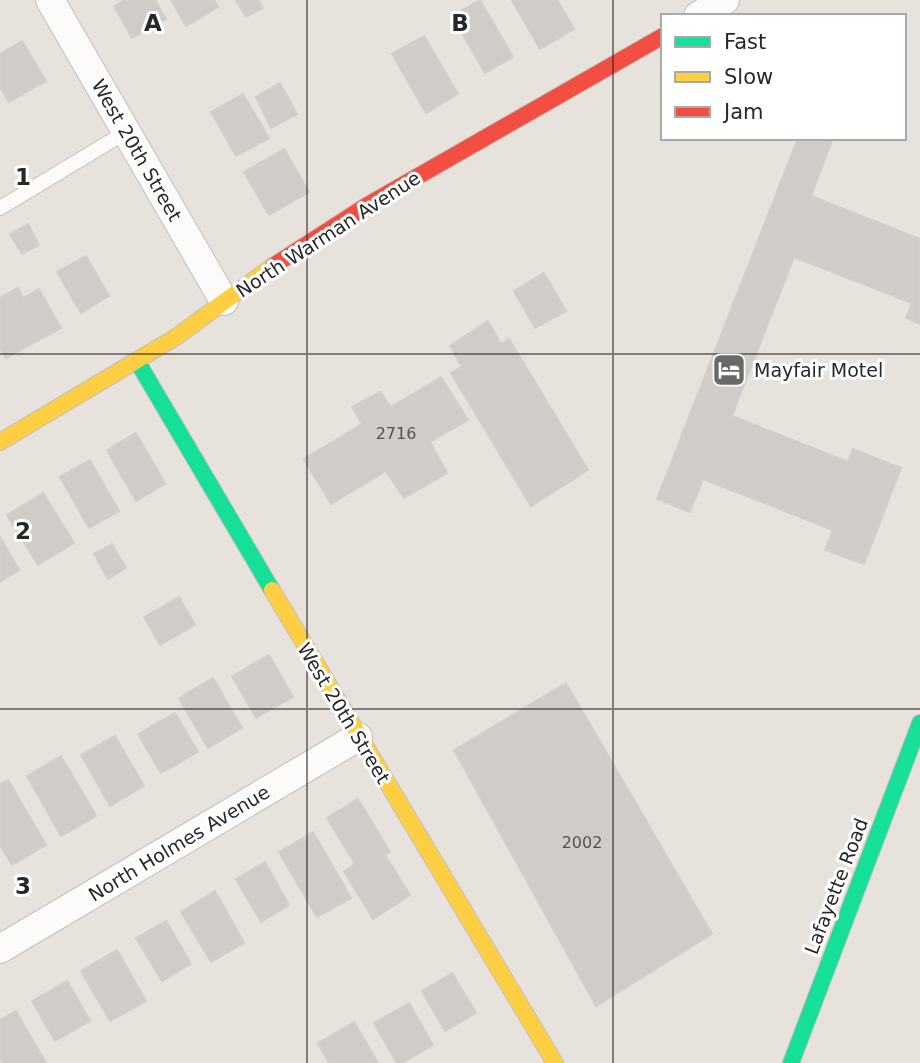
<svg xmlns="http://www.w3.org/2000/svg" width="920" height="1063" font-family="'DejaVu Sans',sans-serif">
<style>
.building{fill:#d0ccc7;stroke:#d2cec9;stroke-width:2}
.lines{fill:none;stroke-linecap:round;stroke-linejoin:round}
.lane-casing{stroke:#c1bfbf;stroke-width:16}
.street-casing{stroke:#c1bfbf;stroke-width:30}
.fast-casing{stroke:#c1bfbf;stroke-width:18}
.slow-casing{stroke:#c1bfbf;stroke-width:18}
.jam-casing{stroke:#c1bfbf;stroke-width:18}
.lane{stroke:#fcfbfa;stroke-width:14}
.street{stroke:#fcfbfa;stroke-width:28}
.fast{stroke:#16e098;stroke-width:16}
.slow{stroke:#ffcf43;stroke-width:16}
.jam{stroke:#f24e42;stroke-width:16}
.grid{fill:none;stroke:#282828;stroke-width:2;stroke-opacity:0.55}
.labels{text-anchor:middle;stroke-width:6;stroke-linejoin:round;paint-order:stroke}
.number-label{font-size:16px;fill:#535250}
.street-label{font-size:19px;fill:#282828;stroke:#fff}
.poi-label{font-size:19px;fill:#282828;stroke:#fff;text-anchor:start}
.grid-label{font-size:23px;text-anchor:middle;font-weight:bold;fill:#282828;stroke:#fff;stroke-width:6;stroke-linejoin:round;paint-order:stroke}
</style>
<rect width="100%" height="100%" fill="#e8e2dc"/>
<g class="building">
<path d="M124 0H155L166 19 132 38 114 6Z"/>
<path d="M171 0H214L218 7 186 26Z"/>
<path d="M236 0H258L263 8 246 17Z"/>
<path d="M480 0 513 57 485 73 452 16Z"/>
<path d="M512 0H557L574 29 540 49Z"/>
<path d="M424 36 458 94 426 113 392 54Z"/>
<path d="M22 41 46 81 9 102 0 87V54Z"/>
<path d="M280 83 297 114 271 128 256 97Z"/>
<path d="M243 94 269 138 236 156 211 112Z"/>
<path d="M798 138H833L811 196 920 239V324L906 318 912 303 794 257 732 416 848 462 853 449 901 468 864 564 825 550 833 530 703 479 690 512 657 499Z"/>
<path d="M284 149 309 192 269 215 244 172Z"/>
<path d="M28 224 39 245 22 254 10 234Z"/>
<path d="M86 256 109 296 81 313 57 272Z"/>
<path d="M544 273 566 311 535 328 514 291Z"/>
<path d="M18 288 23 298 39 289 61 328 6 358 0 348V298Z"/>
<path d="M488 321 501 344 509 339 588 470 531 506 451 373 462 367 450 346Z"/>
<path d="M441 377 468 420 430 442 447 473 404 498 386 471 331 504 304 459 362 424 352 407 380 392 391 407Z"/>
<path d="M136 433 165 484 136 501 107 450Z"/>
<path d="M90 460 119 511 89 528 60 477Z"/>
<path d="M43 493 74 543 38 565 7 515Z"/>
<path d="M0 537 19 570 0 582Z"/>
<path d="M112 544 126 568 108 579 94 554Z"/>
<path d="M179 597 195 625 160 645 144 617Z"/>
<path d="M269 655 293 697 256 718 232 676Z"/>
<path d="M213 678 242 728 208 748 179 698Z"/>
<path d="M566 683 712 934 596 1006 454 750Z"/>
<path d="M175 713 198 752 161 773 138 734Z"/>
<path d="M115 736 144 786 110 806 81 755Z"/>
<path d="M61 756 96 816 61 836 27 776Z"/>
<path d="M8 780 46 845 12 865 0 845V784Z"/>
<path d="M358 799 390 852 385 855 410 895 373 919 344 871 355 864 327 818Z"/>
<path d="M313 832 351 898 317 917 279 852Z"/>
<path d="M265 862 289 905 261 922 236 879Z"/>
<path d="M215 891 244 943 211 962 181 912Z"/>
<path d="M166 921 191 964 162 981 136 938Z"/>
<path d="M117 950 146 1001 110 1021 81 971Z"/>
<path d="M452 973 476 1013 445 1031 422 991Z"/>
<path d="M67 981 90 1021 55 1041 32 1001Z"/>
<path d="M409 1003 433 1045 402 1063H397L374 1023Z"/>
<path d="M16 1011 46 1063H3L0 1058V1020Z"/>
<path d="M354 1022 378 1063H329L318 1043Z"/>
</g>
<g class="lines">
<defs>
<path id="lane" d="M0 208 126 132"/>
<g id="street">
<path d="M50 0 224 301"/>
<path d="M698 16 725 0"/>
<path d="M0 949 358 737"/>
</g>
<g id="fast">
<path d="M137 361 272 590"/>
<path d="M791 1063 920 723"/>
</g>
<g id="slow">
<path d="M0 442 176 337 273 266"/>
<path d="M272 590 555 1063"/>
</g>
<path id="jam" d="M273 266 366 206 663 36"/>
</defs>
<use href="#lane" class="lane-casing"/>
<use href="#street" class="street-casing"/>
<use href="#fast" class="fast-casing"/>
<use href="#slow" class="slow-casing"/>
<use href="#jam" class="jam-casing"/>
<use href="#lane" class="lane"/>
<use href="#street" class="street"/>
<use href="#fast" class="fast"/>
<use href="#slow" class="slow"/>
<use href="#jam" class="jam"/>
</g>
<path class="grid" d="M307 0V1063M613 0V1063M0 354H920M0 709H920"/>
<defs>
<symbol id="hotel-square" viewBox="-11 -11 22 22"><rect x="-9" y="-9" width="18" height="18" rx="4" fill="#6b6967" stroke="#fff"/><path d="M-6-4.5h1.5V1H6V5H4.5V3h-9V5H-6ZM-4 0a1.8 1.8 0 1 1 3.6 0ZM.5 0V-2.5h3Q6-2.5 6 0Z" fill="#fff"/></symbol>
</defs>
<g fill-rule="evenodd">
<use href="#hotel-square" x="710" y="351" width="38" height="38"/>
</g>
<g class="labels">
<g class="number-label">
<text x="396" y="439">2716</text>
<text x="582" y="848">2002</text>
</g>
<g class="street-label">
<text transform="translate(137 150) rotate(60)" y="7">West 20th Street</text>
<text transform="translate(328 234) rotate(-33)" y="7">North Warman Avenue</text>
<text transform="translate(344 713) rotate(59)" y="7">West 20th Street</text>
<text transform="translate(179 843) rotate(-31)" y="7">North Holmes Avenue</text>
<text transform="translate(836 886) rotate(-69)" y="7">Lafayette Road</text>
</g>
<g class="poi-label">
<text x="754" y="377">Mayfair Motel</text>
</g>
</g>
<g class="grid-label">
<text x="153" y="31">A</text>
<text x="460" y="31">B</text>
<text x="23" y="185">1</text>
<text x="23" y="539">2</text>
<text x="23" y="894">3</text>
</g>
<rect x="661" y="14" width="245" height="126" fill="#ffffff" stroke="#a9a9a9" stroke-width="2"/>
<rect x="675" y="37" width="35" height="10" fill="#16e098" stroke="#a9a9a9" stroke-width="2"/>
<text x="724" y="49" font-size="21" fill="#282828">Fast</text>
<rect x="675" y="72" width="35" height="10" fill="#ffcf43" stroke="#a9a9a9" stroke-width="2"/>
<text x="724" y="84" font-size="21" fill="#282828">Slow</text>
<rect x="675" y="107" width="35" height="10" fill="#f24e42" stroke="#a9a9a9" stroke-width="2"/>
<text x="724" y="119" font-size="21" fill="#282828">Jam</text>
</svg>
